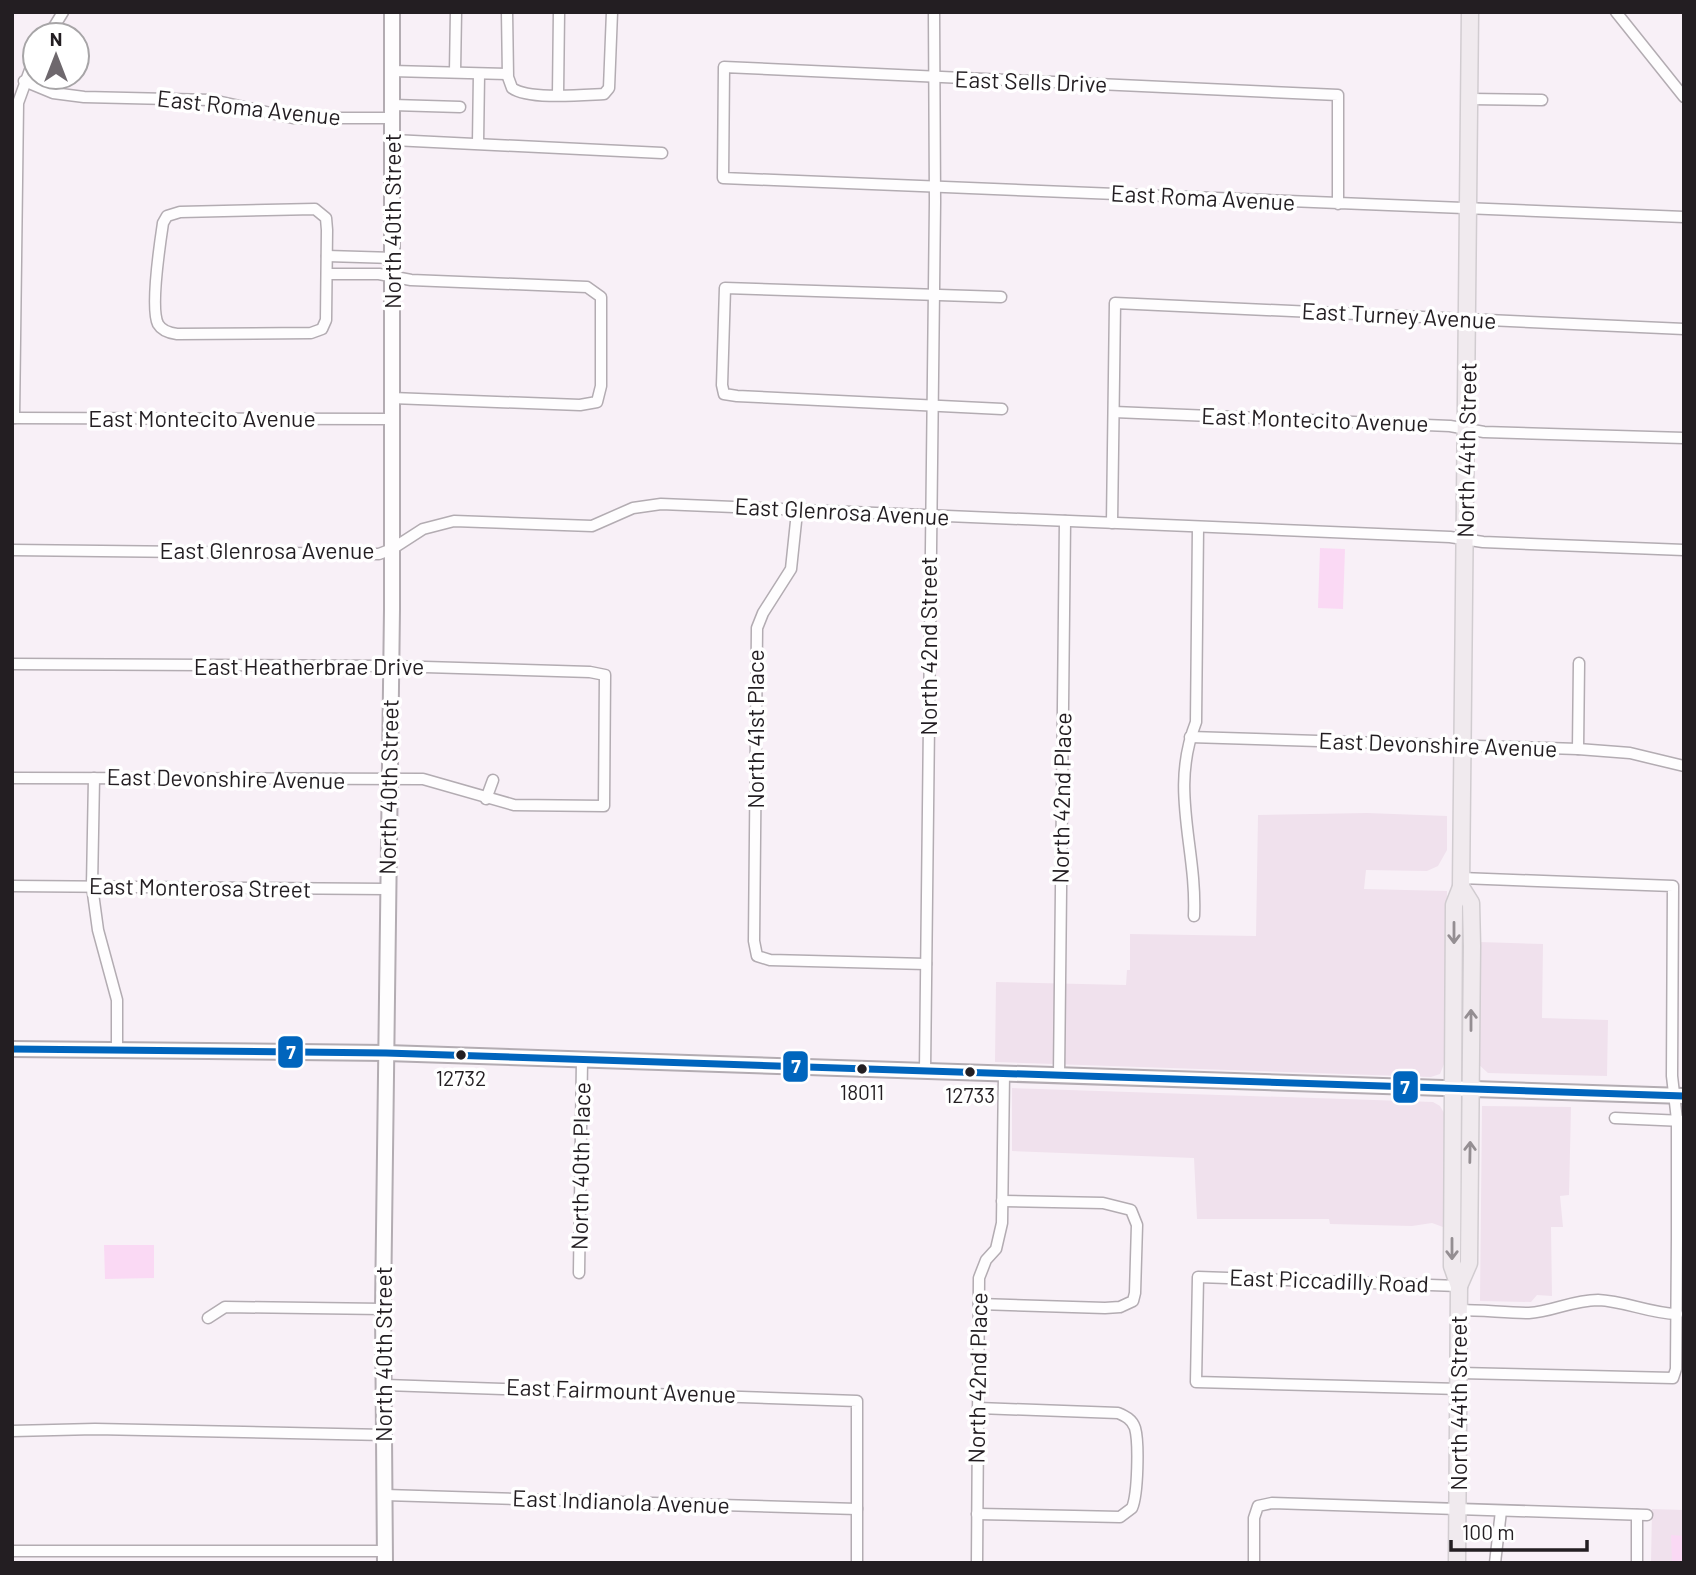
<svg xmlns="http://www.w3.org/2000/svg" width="1696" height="1575" font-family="Barlow,sans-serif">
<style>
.built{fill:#f0e1ed}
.green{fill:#fad9f4}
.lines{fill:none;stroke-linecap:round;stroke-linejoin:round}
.street-casing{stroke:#b3acb2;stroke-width:13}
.secondary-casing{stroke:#b3acb2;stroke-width:18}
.primary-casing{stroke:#d1ccd0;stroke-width:19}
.street{stroke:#fefdfe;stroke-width:10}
.secondary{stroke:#fefdfe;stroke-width:14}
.primary{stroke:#f0eaee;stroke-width:16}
.bus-1-casing{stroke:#fff;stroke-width:12}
.bus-1{stroke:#0065bd;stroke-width:7}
.oneway{stroke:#948e92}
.bus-dot{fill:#231e22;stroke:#fff;stroke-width:2.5}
.labels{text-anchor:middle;stroke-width:7;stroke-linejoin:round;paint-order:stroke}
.bus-label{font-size:21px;fill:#231e22;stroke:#fff}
.street-label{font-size:23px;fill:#231e22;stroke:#fff}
.line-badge{stroke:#fff;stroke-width:2.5}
.badge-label{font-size:19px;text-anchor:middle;font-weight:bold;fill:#fff}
</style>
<rect width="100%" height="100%" fill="#f8f0f7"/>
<g class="built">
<path d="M1367 813 1447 816V850L1438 866 1427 871 1366 870 1364 889 1447 891 1444 1064 1440 1074 1431 1077 995 1062 996 982 1126 985 1127 970H1130V934L1256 936 1258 815Z"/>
<path d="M1480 942 1543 944 1542 1018 1608 1020 1607 1076 1488 1073 1478 1064Z"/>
<path d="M1012 1088 1433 1102 1440 1106 1444 1113 1443 1227 1432 1223 1412 1226 1330 1224 1329 1219H1197L1194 1158 1012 1151Z"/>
<path d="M1482 1106 1571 1107 1569 1195 1560 1196 1563 1227H1551L1552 1296 1537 1295 1531 1302 1480 1301Z"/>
<path d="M1652 1509 1684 1510V1563H1651Z"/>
</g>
<g class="green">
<path d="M1320 548 1345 549 1343 609 1318 608Z"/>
<path d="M104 1245H154V1278L105 1279Z"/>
<path d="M1671 1535 1684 1536V1563H1672Z"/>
</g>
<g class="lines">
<defs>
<g id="street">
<path d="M507 12 508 77 512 88C528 100 583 95 604 94L609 88 612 12"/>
<path d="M1616 12 1684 97"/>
<path d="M49 35 63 12"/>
<path d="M392 71 507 74"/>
<path d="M455 72 456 12"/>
<path d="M24 81 53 93 84 97 212 100 293 118H393"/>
<path d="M558 94 559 12"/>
<path d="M1470 99 1542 100"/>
<path d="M393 105 460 107"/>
<path d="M393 140 662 153"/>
<path d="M478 143 479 74"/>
<path d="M1338 204V95L724 67 723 178 1684 217"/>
<path d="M315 209 326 218 327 230 326 320 322 329 311 333 177 334C169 333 162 331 158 324 150 308 160 243 163 223L167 216 180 212Z"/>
<path d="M327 256 394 258"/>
<path d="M327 274H379L411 280 587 287 601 297V386L597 402 580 405 392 398"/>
<path d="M1001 297 725 288 722 385 724 394 737 396 1002 409"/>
<path d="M1114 412 1450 426 1484 432 1684 438"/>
<path d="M12 418 392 419"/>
<path d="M14 418 18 103 35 56"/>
<path d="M797 512 791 569 763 613 757 628 754 941 757 956 770 960 926 964"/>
<path d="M1112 523 1115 303 1684 329"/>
<path d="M12 550 379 554 392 549 423 529 454 521 592 526 633 508 661 504 1450 537 1483 542 1684 550"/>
<path d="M12 664 391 666 590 672 605 675 604 806 514 805 423 779 12 778"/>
<path d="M1190 737 1578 749 1630 753 1684 766"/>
<path d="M1578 749 1579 663"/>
<path d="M94 778 92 886 98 930 117 1000V1050"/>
<path d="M486 799 493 780"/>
<path d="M12 886 387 889"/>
<path d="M1194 916C1197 846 1169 791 1196 722L1198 527"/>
<path d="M925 1070 935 202 934 12"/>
<path d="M1059 1075 1065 521"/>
<path d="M1615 1118 1684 1121"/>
<path d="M579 1273 582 1060"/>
<path d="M1459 1286 1198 1277 1196 1382 1460 1389"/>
<path d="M979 1304 1105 1308 1120 1307 1133 1301 1135 1293 1137 1225 1131 1210 1103 1203 1002 1201"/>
<path d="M1460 1310C1483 1310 1507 1313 1529 1313 1552 1312 1572 1300 1598 1300 1625 1301 1648 1313 1677 1314"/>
<path d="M208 1318 225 1307 383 1309"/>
<path d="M1460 1373 1673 1378 1676 1369 1677 1238V1120L1672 1076 1673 886 1461 878"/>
<path d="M385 1385 857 1401V1563"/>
<path d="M12 1431 95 1429 385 1435"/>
<path d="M385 1495 857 1509"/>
<path d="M977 1514 1120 1517 1132 1508C1138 1494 1139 1442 1135 1428 1132 1419 1125 1416 1118 1413L978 1408"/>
<path d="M12 1551H385"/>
<path d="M977 1563 979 1278 986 1260 996 1249 1002 1223 1004 1073"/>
<path d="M1254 1563V1518L1258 1506 1272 1503 1647 1515"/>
<path d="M1495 1563 1501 1511"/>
<path d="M1637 1563V1515"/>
</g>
<g id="secondary">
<path d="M12 1049 386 1053 1684 1096"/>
<path d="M385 1563 383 1309 392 609V12"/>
</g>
<g id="primary">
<path d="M1459 1286 1469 1263 1472 946 1471 903 1461 887"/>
<path d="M1457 1563 1459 1286 1452 1266 1454 905 1461 887 1470 12"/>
</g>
</defs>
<use href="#street" class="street-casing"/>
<use href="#secondary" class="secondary-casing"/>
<use href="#primary" class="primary-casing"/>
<use href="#street" class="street"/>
<use href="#secondary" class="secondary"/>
<use href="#primary" class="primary"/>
<defs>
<path id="bus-1" d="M12 1049 386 1053 1684 1096"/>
</defs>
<use href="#bus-1" class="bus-1-casing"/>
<use href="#bus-1" class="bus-1"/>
</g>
<defs><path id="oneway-shaft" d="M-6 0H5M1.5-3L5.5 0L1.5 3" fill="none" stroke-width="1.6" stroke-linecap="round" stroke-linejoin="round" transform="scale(1.75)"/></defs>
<g class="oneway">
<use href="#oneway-shaft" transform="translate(1454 933) rotate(90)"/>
<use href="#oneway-shaft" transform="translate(1471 1020) rotate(-90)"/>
<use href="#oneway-shaft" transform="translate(1470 1152) rotate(-89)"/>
<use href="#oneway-shaft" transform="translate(1452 1249) rotate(90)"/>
</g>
<g class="bus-dot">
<circle cx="461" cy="1055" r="6"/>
<circle cx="862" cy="1069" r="6"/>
<circle cx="970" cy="1072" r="6"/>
</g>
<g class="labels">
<g class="bus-label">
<text x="461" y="1086">12732</text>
<text x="862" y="1100">18011</text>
<text x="970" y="1103">12733</text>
</g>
<g class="street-label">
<text transform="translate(1031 82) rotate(2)" y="8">East Sells Drive</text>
<text transform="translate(249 108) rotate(6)" y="8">East Roma Avenue</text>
<text transform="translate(1203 198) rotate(3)" y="8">East Roma Avenue</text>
<text transform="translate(393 221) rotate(-90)" y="8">North 40th Street</text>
<text transform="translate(1399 316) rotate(3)" y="8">East Turney Avenue</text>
<text x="202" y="427">East Montecito Avenue</text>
<text transform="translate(1315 420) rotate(2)" y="8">East Montecito Avenue</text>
<text transform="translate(1467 450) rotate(-89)" y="8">North 44th Street</text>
<text transform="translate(842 512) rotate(3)" y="8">East Glenrosa Avenue</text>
<text x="267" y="559">East Glenrosa Avenue</text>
<text transform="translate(929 646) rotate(-90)" y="8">North 42nd Street</text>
<text x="309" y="675">East Heatherbrae Drive</text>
<text transform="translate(756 729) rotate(-90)" y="8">North 41st Place</text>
<text transform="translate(1438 745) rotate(2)" y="8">East Devonshire Avenue</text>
<text transform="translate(226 779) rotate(1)" y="8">East Devonshire Avenue</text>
<text transform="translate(389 787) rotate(-89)" y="8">North 40th Street</text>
<text transform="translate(1062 798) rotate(-89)" y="8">North 42nd Place</text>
<text transform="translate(200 888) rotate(1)" y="8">East Monterosa Street</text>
<text transform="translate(581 1166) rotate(-89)" y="8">North 40th Place</text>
<text transform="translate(1329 1281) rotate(2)" y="8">East Piccadilly Road</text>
<text transform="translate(384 1354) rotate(-90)" y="8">North 40th Street</text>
<text transform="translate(978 1378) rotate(-89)" y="8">North 42nd Place</text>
<text transform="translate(621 1391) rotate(2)" y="8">East Fairmount Avenue</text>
<text transform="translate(1459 1403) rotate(-90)" y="8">North 44th Street</text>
<text transform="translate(621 1502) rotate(2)" y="8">East Indianola Avenue</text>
</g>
</g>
<g class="line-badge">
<rect x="277" y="1035" width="27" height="34" rx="7" fill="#0065bd"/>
<rect x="782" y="1050" width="27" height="33" rx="7" fill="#0065bd"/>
<rect x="1392" y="1070" width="27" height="34" rx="7" fill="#0065bd"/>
</g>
<g class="badge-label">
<text x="291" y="1059">7</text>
<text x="796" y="1073">7</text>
<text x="1405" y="1094">7</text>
</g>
<rect width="1696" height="1575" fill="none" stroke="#231e22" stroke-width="28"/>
<g transform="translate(56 56)"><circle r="33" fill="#ffffff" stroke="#a7a5a7" stroke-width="2"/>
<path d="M0-5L12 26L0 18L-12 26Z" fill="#6e686d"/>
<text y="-10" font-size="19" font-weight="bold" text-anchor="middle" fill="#231e22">N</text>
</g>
<path d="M1451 1540v10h136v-10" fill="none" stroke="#231e22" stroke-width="3.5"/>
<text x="1462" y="1540" font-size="21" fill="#231e22" stroke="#ffffff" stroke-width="5" paint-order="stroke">100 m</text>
</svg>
